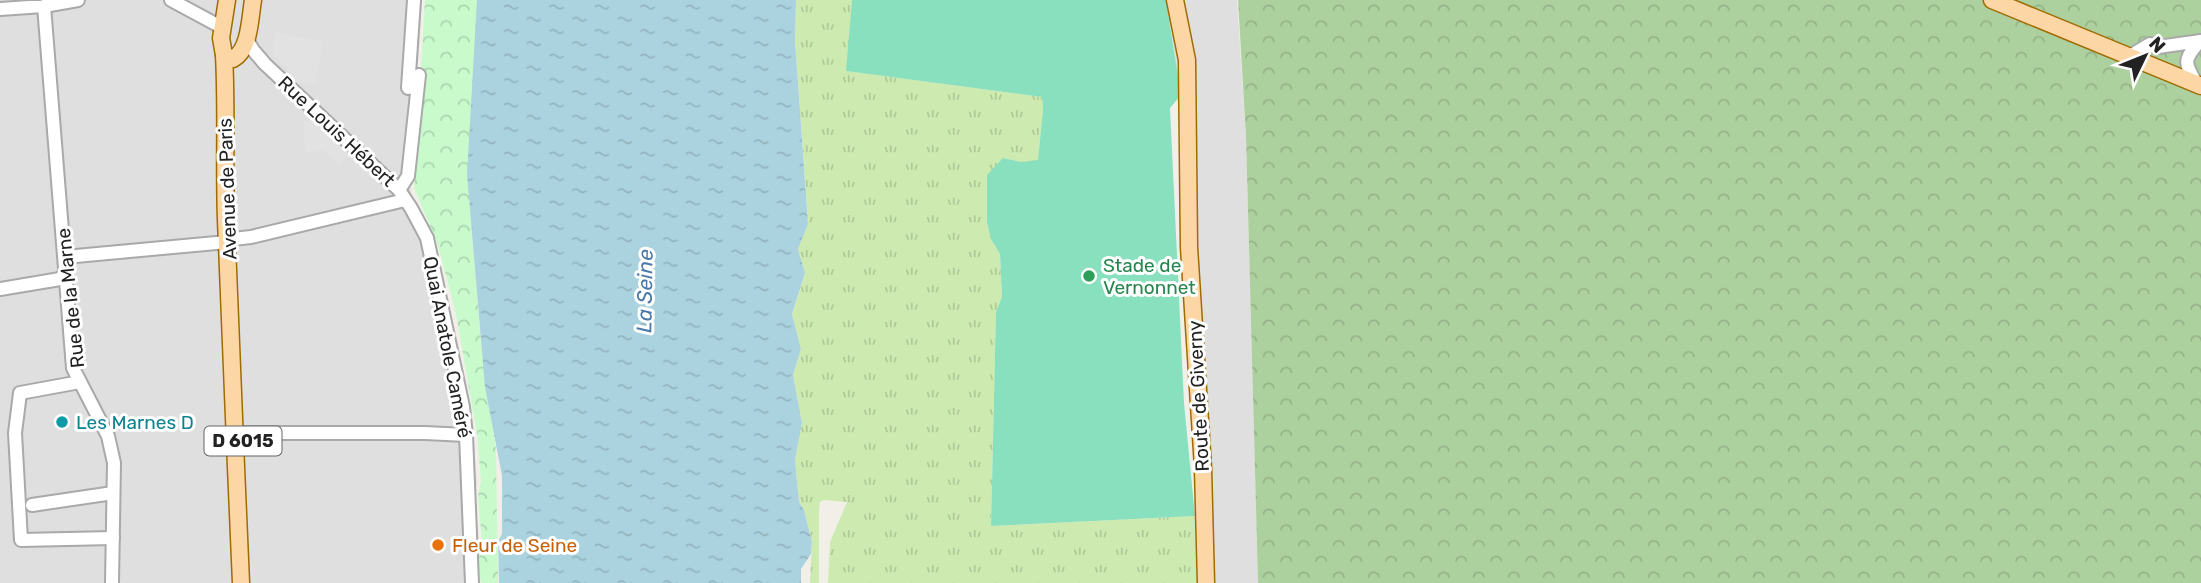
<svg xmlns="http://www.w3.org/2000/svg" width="2201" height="583" font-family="Rubik,sans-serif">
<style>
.residential{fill:#e0dfdf}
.grass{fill:url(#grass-tufts)}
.forest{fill:url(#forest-crowns)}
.park{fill:url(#park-crowns)}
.pitch{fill:#88e0be}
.parking{fill:#e2e2e2}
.water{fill:url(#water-ripples)}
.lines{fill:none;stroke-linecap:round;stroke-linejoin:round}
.minor-casing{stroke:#a9a9a9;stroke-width:16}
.major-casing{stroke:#a06b00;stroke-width:19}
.minor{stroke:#fff;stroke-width:12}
.major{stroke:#fcd6a4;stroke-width:16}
.leisure-dot{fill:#2e9e5b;stroke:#fff;stroke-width:2.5}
.culture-dot{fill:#0f9aa8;stroke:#fff;stroke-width:2.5}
.food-dot{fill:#e8710a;stroke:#fff;stroke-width:2.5}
.labels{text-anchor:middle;stroke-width:6;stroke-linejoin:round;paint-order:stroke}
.shield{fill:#fff;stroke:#646464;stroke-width:2}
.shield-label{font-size:18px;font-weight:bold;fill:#222}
.street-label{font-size:19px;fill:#222;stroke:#fff}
.leisure-label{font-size:19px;fill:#27864d;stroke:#fff;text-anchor:start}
.culture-label{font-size:19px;fill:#0d838f;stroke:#fff;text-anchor:start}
.food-label{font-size:19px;fill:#c56008;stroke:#fff;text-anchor:start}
.water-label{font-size:21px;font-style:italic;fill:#4a7aab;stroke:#fff}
</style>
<defs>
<pattern id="grass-tufts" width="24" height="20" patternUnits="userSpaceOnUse" patternTransform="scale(1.75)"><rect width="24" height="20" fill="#cdebb0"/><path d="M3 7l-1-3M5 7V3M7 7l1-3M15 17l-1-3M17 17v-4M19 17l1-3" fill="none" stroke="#b0c997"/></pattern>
<pattern id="forest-crowns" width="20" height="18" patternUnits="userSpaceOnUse" patternTransform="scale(1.75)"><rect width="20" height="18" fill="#add19e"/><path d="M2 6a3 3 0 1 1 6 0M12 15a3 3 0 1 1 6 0" fill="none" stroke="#95b388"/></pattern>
<pattern id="park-crowns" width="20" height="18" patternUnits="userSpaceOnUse" patternTransform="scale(1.75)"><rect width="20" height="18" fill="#c8facc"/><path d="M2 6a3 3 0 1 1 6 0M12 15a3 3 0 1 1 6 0" fill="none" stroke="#acd6af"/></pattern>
<pattern id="water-ripples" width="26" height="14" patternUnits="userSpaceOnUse" patternTransform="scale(1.75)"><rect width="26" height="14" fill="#aad3df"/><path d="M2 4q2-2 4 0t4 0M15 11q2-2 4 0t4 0" fill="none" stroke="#92b5bf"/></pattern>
</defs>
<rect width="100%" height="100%" fill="#f2efe9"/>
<g class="residential">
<path d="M0 0H422L410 186 412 198 435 250 452 321 469 425 473 428 477 485 474 493 477 583H0Z"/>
<path d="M1166 0H1237L1246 137 1258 583H1212L1181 95Z"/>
</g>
<path class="grass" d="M796 0H852L847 71 1042 97 1043 109 1038 161 1021 162 1003 158 991 239 1000 254 1002 298 996 312 991 526 1195 516 1197 583H828L830 542 847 502 824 500 820 502 819 511V583H810L812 542 804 510 799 502 795 460 802 423 793 375 801 349 792 314 805 274 798 249 808 223 795 41Z"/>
<path class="forest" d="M1238 0H2201V583H1258L1246 137Z"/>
<path class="park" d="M425 0H479L469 198 482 353 496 450 498 583H481L477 554 482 543 478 496 481 481 477 434 456 314 438 245 414 188Z"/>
<path class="pitch" d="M852 0H1166L1181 95 1170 108 1184 403 1195 516 991 526 996 312 1002 297 1000 254 991 239 987 222V175L1003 158 1021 162 1038 160 1043 109 1042 97 846 71Z"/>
<g class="parking">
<path d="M276 32 323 42 315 85 290 80 291 73 274 55 272 49Z"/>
<path d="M315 120 351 152 339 166 323 150 305 152 303 122Z"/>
</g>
<path class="water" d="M477 0H796L795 41 808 224 798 249 805 273 792 314 801 349 793 375 802 423 795 460 799 502 804 510 812 542 811 554 801 569V583H499L498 541 502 534V476L485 387 467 174Z"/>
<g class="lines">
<defs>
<g id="minor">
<path d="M171 0 223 28"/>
<path d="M44 6 73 368 108 436 114 463 112 583"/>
<path d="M0 9 44 6 78 0"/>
<path d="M246 38 253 50 265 64 399 190 411 208 427 238 463 407 466 435 472 583"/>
<path d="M2130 56 2150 44 2158 47 2201 41"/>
<path d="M2197 84C2184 63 2183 60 2200 41"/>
<path d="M399 190 408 176 419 75 408 88 414 0"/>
<path d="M65 257 227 242 233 239 251 237 405 200"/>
<path d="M0 289 60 279 66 272"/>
<path d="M80 382 20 393 15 433 21 540 113 538"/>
<path d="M235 433H425L466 435"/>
<path d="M32 505 113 493"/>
</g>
<g id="major">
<path d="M227 0 221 38 224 55 233 59C250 50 250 17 253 0"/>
<path d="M1175 0 1187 60 1189 247 1203 468 1206 583"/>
<path d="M1992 0 2201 86"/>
<path d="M224 55C227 110 224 165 226 220 230 341 236 462 241 583"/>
</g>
</defs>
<use href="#minor" class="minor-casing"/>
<use href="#major" class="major-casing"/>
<use href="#minor" class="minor"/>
<use href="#major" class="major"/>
</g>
<circle class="leisure-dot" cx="1089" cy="276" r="7"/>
<circle class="culture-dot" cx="62" cy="422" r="7"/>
<circle class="food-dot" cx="438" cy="545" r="7"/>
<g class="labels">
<rect class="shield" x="204.5" y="426.5" width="77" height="29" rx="5"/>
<g class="shield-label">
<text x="243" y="447">D 6015</text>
</g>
<g class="street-label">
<text transform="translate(337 131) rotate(43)" y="7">Rue Louis Hébert</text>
<text transform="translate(227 189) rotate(-92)" y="7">Avenue de Paris</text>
<text transform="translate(70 298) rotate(-96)" y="7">Rue de la Marne</text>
<text transform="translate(448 347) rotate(79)" y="7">Quai Anatole Caméré</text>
<text transform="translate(1198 396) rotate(-93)" y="7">Route de Giverny</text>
</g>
<g class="leisure-label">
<text x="1103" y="272">Stade de<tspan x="1103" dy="22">Vernonnet</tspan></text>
</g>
<g class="culture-label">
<text x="76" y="429">Les Marnes D</text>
</g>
<g class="food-label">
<text x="452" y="552">Fleur de Seine</text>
</g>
<g class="water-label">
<text transform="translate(645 291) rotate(-89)" y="7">La Seine</text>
</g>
</g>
<g transform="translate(2145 56) rotate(47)" stroke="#ffffff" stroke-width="5" paint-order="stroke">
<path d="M0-5L12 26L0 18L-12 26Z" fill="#222222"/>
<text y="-10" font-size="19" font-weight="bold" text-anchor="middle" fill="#222222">N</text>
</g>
</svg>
